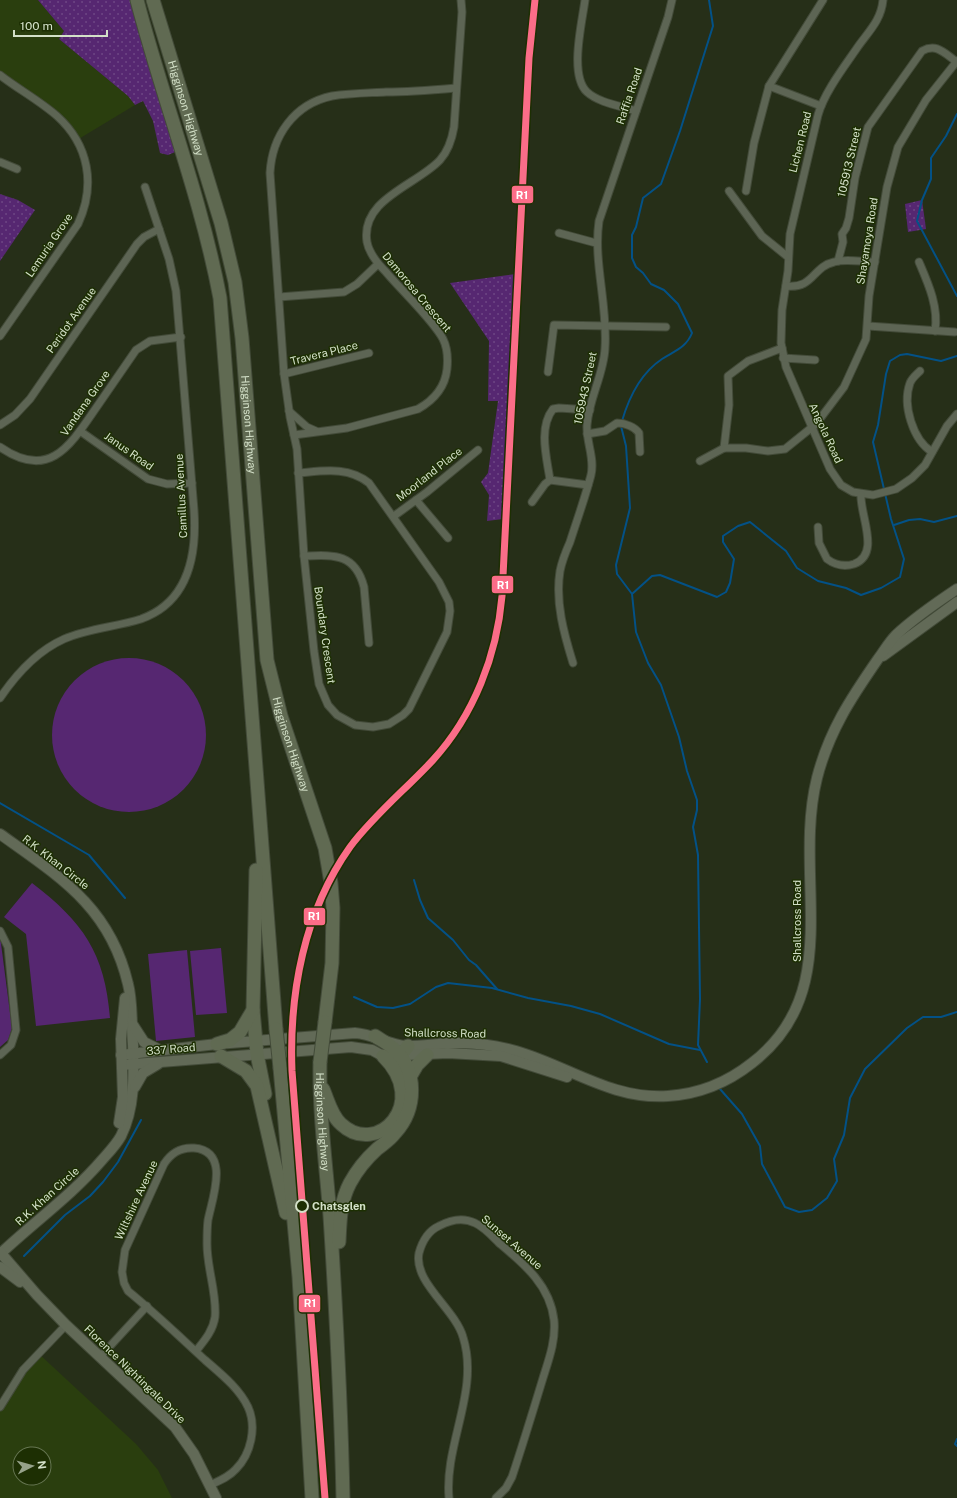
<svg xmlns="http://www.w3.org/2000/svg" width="957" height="1498" font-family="'Public Sans',sans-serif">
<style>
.built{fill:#2a3e0e;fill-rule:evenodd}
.grass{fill:url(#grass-dots)}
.green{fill:#562771}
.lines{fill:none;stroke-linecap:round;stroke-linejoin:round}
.stream{stroke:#035186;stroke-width:2}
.street-casing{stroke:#434b39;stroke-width:9}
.secondary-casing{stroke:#434b39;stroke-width:12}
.highway-casing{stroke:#434b39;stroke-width:15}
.street{stroke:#5d6554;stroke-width:7}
.secondary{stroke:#626a57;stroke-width:10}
.highway{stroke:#606a52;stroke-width:13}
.highway-bridge-casing{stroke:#434b39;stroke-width:15;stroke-linecap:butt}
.highway-bridge{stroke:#606a52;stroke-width:13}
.rail-1-casing{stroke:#1d2f03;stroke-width:10}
.rail-1{stroke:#fb6d88;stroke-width:7}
.stop-dot{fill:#1d2f03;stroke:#d3e0c8;stroke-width:2}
.labels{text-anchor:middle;stroke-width:3;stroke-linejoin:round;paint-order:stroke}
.street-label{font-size:11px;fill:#d3e0c8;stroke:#1d2f03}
.stop-label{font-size:11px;font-weight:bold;fill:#d3e0c8;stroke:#1d2f03;text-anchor:start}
.line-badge{stroke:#1d2f03;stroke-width:1.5}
.badge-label{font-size:11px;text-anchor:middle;font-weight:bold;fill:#fff}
</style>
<defs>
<pattern id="grass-dots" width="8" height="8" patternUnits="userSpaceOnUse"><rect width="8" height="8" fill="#562771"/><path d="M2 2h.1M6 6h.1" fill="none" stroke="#6d4684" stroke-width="1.8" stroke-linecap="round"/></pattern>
</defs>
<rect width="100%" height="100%" fill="#262f18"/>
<g class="built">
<path d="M0 0H38L64 31 59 39 128 96 135 105 77 140 65 125 0 76Z"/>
<path d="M38 1353 136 1444 158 1470 172 1498H0V1405ZM20 1454H44V1478H20Z"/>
</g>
<g class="grass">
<path d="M38 0H137L180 150 168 155 160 153 153 121 143 101 135 105 128 96 59 39 64 31Z"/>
<path d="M0 194 18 200 35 210 0 261Z"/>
<path d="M922 200 926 229 908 232 905 204Z"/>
<path d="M516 274 503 519 487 521 489 495 481 482 488 473 498 401H488L489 341 450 283Z"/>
</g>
<g class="green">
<circle cx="129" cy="735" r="77"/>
<path d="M32 883C83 922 105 953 110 1018L36 1026 26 934 4 917Z"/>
<path d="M0 936 12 1028 8 1040 0 1047Z"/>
<path d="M221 948 227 1013 196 1015 190 951Z"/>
<path d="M187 950 195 1037 156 1041 148 954Z"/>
</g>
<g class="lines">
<g class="stream">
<path d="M957 114 946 136 931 158V179L922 200 917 221 957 296"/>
<path d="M622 421C629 397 641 373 662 359 674 351 686 348 692 333L678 304 664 290 651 284 643 273 636 267 632 258V235L636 227 643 198 661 184 680 131 713 26 709 0"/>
<path d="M621 426 626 446 630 508 616 565 617 574 632 594 636 632 648 663 661 685 679 737 687 771 697 800V810L693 827 698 855 700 999 698 1045 707 1062"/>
<path d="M894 525 909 520 920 519 934 522 957 516"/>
<path d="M632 594 652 576 660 575 717 597 726 592 730 583 734 559 723 542V536L738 526 750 522 786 551 797 568 818 581 846 588 861 595 881 588 900 577 904 559 891 519 873 442 878 425 886 374 890 361 900 355 907 354 941 361 957 356"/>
<path d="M0 803 89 855 125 898"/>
<path d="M414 880 420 900 428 918 453 940 469 960 476 965 497 989"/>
<path d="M354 997 377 1007 393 1008 410 1004 436 987 448 983 492 988 528 998 571 1006 600 1014 669 1044 700 1050"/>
<path d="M720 1089 742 1114 760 1146 762 1164 785 1207 799 1212 812 1210 827 1198 837 1181 834 1159 844 1135 850 1098 865 1069 907 1028 923 1017H941L957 1012"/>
<path d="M24 1256 65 1215 90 1196 103 1182 118 1162 141 1120"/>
<path d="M957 1439 955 1444 957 1446"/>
</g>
<defs>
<g id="street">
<path d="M585 0C582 23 569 75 587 92 599 103 621 106 636 111"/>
<path d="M883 0C881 21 868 32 857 48 844 67 824 93 818 115L790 234 788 271 782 310 781 343 786 367 830 469 841 485 853 492 873 495 896 489 912 478 925 465 947 426 957 414"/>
<path d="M0 75C18 89 40 101 57 116 89 145 96 185 78 224L0 336"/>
<path d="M769 86 821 106"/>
<path d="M0 162 17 169"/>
<path d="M729 191 762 236 788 257"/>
<path d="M746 191 754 143 769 86 823 0"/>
<path d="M559 233 596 243"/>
<path d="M838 261 843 242 842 234 846 228 849 218 855 178 868 127 922 51C937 43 944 53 957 62"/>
<path d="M919 262C928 283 939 307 935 331"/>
<path d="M786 286C814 289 812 267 834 262 846 258 862 262 875 262"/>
<path d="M279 297 344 292 357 284 378 264"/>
<path d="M868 326 955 332"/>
<path d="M783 358 815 360"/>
<path d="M920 371C916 375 912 378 910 383 902 405 913 440 932 452"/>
<path d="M548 372 554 325 666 327"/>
<path d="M284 374 369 353"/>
<path d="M289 411 307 427 316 431"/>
<path d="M0 425 15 415 30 399 137 244 144 237 159 229"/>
<path d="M80 431 148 479 167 484 192 483"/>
<path d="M587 434 605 431 617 423C625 423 635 427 639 433L640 452"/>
<path d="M294 435 347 428 418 409C434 400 445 388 447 369 448 359 448 349 443 339 433 320 401 290 386 272 378 264 369 253 367 242 360 199 417 185 440 160 449 150 452 139 454 127L462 12 461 0"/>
<path d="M0 447C49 481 70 446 96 408 109 389 123 369 136 350L150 341 181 337"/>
<path d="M724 448 729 405 728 376 748 361 782 348"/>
<path d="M700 461 724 448H746L768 451 785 449 816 424 844 387 866 339 869 296 887 187 898 147 926 100 957 61"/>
<path d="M298 473C323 471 348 466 369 483L439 582 449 602 450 611 447 632 409 709 403 715 389 724 373 727 355 725 337 715 328 705 319 684 314 651 304 556 297 449 290 417 284 374 270 173C272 136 294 104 332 96 350 93 368 93 386 92 410 92 433 90 456 88"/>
<path d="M588 485 550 480C547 459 538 428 553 409L559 408 590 410"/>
<path d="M416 500 448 538"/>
<path d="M532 502 545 484 550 480"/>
<path d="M394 516 427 492 478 450"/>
<path d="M818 527 819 543 827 559C835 565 844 567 854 564 881 554 860 516 861 495"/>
<path d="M304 556C334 555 355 553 364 587L369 643"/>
<path d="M573 663C564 634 555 602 560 571 562 561 566 551 570 542 577 520 585 498 591 475 595 458 586 442 587 425 589 398 604 374 605 348 608 305 593 262 599 221L668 17 672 0"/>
<path d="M0 698C17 673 37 651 64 639 89 628 116 627 141 619 189 602 197 554 194 510L176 291 169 259 145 187"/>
<path d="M0 931 8 947 16 1030 11 1045 0 1055"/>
<path d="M196 1351C204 1341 213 1331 215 1317 217 1293 207 1269 207 1244 207 1236 207 1228 208 1220 212 1199 231 1151 194 1148 180 1147 171 1153 164 1164L125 1250 122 1272 124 1283 128 1291C155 1313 180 1337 205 1360 221 1374 239 1388 248 1407 257 1427 251 1454 236 1469 229 1477 219 1481 210 1485"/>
<path d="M100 1357 147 1306"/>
<path d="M0 1407 23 1370 66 1325"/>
<path d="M449 1498C444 1444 480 1391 463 1337 455 1309 413 1282 419 1253 422 1242 428 1231 439 1226 450 1220 463 1217 475 1223 484 1227 492 1236 499 1243 524 1264 550 1285 554 1320 556 1340 549 1359 543 1378 533 1411 523 1444 512 1477L506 1488 496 1498"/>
</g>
<g id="secondary">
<path d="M883 656 957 602"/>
<path d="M0 834C60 877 110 907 128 984 133 1003 131 1025 133 1044 134 1074 135 1108 121 1136 116 1145 109 1152 102 1160 72 1195 34 1222 0 1254"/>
<path d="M133 1025 144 1042 160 1050"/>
<path d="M121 1055 217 1044 355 1033C373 1034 389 1045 406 1046 424 1046 442 1043 459 1043 478 1043 498 1046 516 1051 568 1066 612 1100 668 1096 699 1094 728 1082 752 1063 847 990 792 878 817 778 829 731 851 698 878 659 884 651 889 642 896 635 914 618 936 603 957 589"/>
<path d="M122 1065 351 1047 372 1050 383 1056 448 1053 501 1056 567 1077"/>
<path d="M135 1087 143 1073 158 1064"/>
<path d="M119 1123 123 1097 121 1039 125 998"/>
<path d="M0 1252 37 1295 66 1325 175 1427 194 1454 216 1498"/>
<path d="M0 1267 20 1282"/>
</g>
<g id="highway">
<path d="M137 0C163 100 201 197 220 298L276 1029"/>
<path id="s1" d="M153 0 221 223 235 282 242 338 267 660 281 716 325 848 331 883 333 908 332 963 325 1022"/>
<path d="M253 1010 257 1054 265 1094"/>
<path d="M217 1044 230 1040 240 1032 253 1010 256 870"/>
<path d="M221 1056 246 1071 257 1086 286 1213"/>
<path id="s2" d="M320 1062C319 1114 326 1164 330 1216 336 1310 341 1404 343 1498"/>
<path d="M399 1065 400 1056 408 1046"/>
<path d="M280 1068 299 1277 312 1498"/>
<path d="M410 1077 417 1065 427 1055"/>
<path d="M323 1089C328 1100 331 1115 341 1124 377 1158 431 1103 383 1056"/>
<path d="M339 1242C340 1221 340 1202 350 1183 357 1170 366 1159 377 1149 383 1144 390 1140 395 1133 417 1109 418 1070 393 1048 387 1043 381 1040 375 1036"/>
</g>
</defs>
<use href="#street" class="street-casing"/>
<use href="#secondary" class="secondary-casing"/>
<use href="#highway" class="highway-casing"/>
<use href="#street" class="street"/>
<use href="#secondary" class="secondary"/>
<use href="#highway" class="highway"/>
<defs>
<g id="highway-bridge">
<path d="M276 1029 280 1068"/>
<path d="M320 1062 325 1022"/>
</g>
</defs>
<use href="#highway-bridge" class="highway-bridge-casing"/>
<use href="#highway-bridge" class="highway-bridge"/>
<defs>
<path id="rail-1" d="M325 1498 292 1071C289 993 304 912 350 847 374 815 406 789 433 760 474 715 497 655 502 596L529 58 535 0"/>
</defs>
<use href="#rail-1" class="rail-1-casing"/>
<use href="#rail-1" class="rail-1"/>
</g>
<circle class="stop-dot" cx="302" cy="1206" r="6"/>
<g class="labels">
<g class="street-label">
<text transform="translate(629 96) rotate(-71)" y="4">Raffia Road</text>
<text dy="4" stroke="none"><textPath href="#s1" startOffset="113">Higginson Highway</textPath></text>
<text transform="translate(800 142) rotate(-76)" y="4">Lichen Road</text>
<text transform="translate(849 162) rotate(-77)" y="4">105913 Street</text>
<text transform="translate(867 241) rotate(-81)" y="4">Shayamoya Road</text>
<text transform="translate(49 245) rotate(-56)" y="4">Lemuria Grove</text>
<text transform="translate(417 292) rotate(50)" y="4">Damorosa Crescent</text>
<text transform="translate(71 320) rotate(-55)" y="4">Peridot Avenue</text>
<text transform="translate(324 353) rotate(-14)" y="4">Travera Place</text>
<text transform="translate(585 388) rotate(-78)" y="4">105943 Street</text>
<text transform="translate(85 403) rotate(-55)" y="4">Vandana Grove</text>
<text dy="4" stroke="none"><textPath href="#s1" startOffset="437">Higginson Highway</textPath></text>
<text transform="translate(826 433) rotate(65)" y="4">Angola Road</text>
<text transform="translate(129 451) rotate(35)" y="4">Janus Road</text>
<text transform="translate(429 474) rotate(-38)" y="4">Moorland Place</text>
<text transform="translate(181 496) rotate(-93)" y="4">Camillus Avenue</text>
<text transform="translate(325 635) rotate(82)" y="4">Boundary Crescent</text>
<text dy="4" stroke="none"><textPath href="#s1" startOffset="761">Higginson Highway</textPath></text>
<text transform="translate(56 862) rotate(38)" y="4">R.K. Khan Circle</text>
<text transform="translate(797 921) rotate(-90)" y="4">Shallcross Road</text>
<text transform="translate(445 1033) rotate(1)" y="4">Shallcross Road</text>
<text transform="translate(171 1049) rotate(-5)" y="4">337 Road</text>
<text dy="4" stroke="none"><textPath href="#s2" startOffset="60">Higginson Highway</textPath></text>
<text transform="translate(47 1196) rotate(-42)" y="4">R.K. Khan Circle</text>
<text transform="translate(136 1200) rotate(-65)" y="4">Wiltshire Avenue</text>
<text transform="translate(512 1242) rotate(41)" y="4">Sunset Avenue</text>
<text transform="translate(135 1374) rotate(44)" y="4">Florence Nightingale Drive</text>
</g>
<g class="stop-label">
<text x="312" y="1210">Chatsglen</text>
</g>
</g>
<g class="line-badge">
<rect x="511" y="185" width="23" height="19" rx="4" fill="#fb6d88"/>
<rect x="491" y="575" width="23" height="19" rx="4" fill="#fb6d88"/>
<rect x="303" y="907" width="23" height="19" rx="4" fill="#fb6d88"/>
<rect x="298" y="1294" width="23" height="19" rx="4" fill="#fb6d88"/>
</g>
<g class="badge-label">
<text x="522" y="199">R1</text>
<text x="503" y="589">R1</text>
<text x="314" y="920">R1</text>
<text x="310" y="1307">R1</text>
</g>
<g transform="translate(32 1466) rotate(84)"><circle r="19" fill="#1d2f03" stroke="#667652"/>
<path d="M0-3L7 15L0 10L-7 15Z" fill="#96a28a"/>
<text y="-6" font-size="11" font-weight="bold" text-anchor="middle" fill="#d3e0c8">N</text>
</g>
<path d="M14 30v6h93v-6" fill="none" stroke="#d3e0c8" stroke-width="2"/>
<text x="20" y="30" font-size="12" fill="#d3e0c8" stroke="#1d2f03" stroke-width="3" paint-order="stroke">100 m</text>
</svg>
